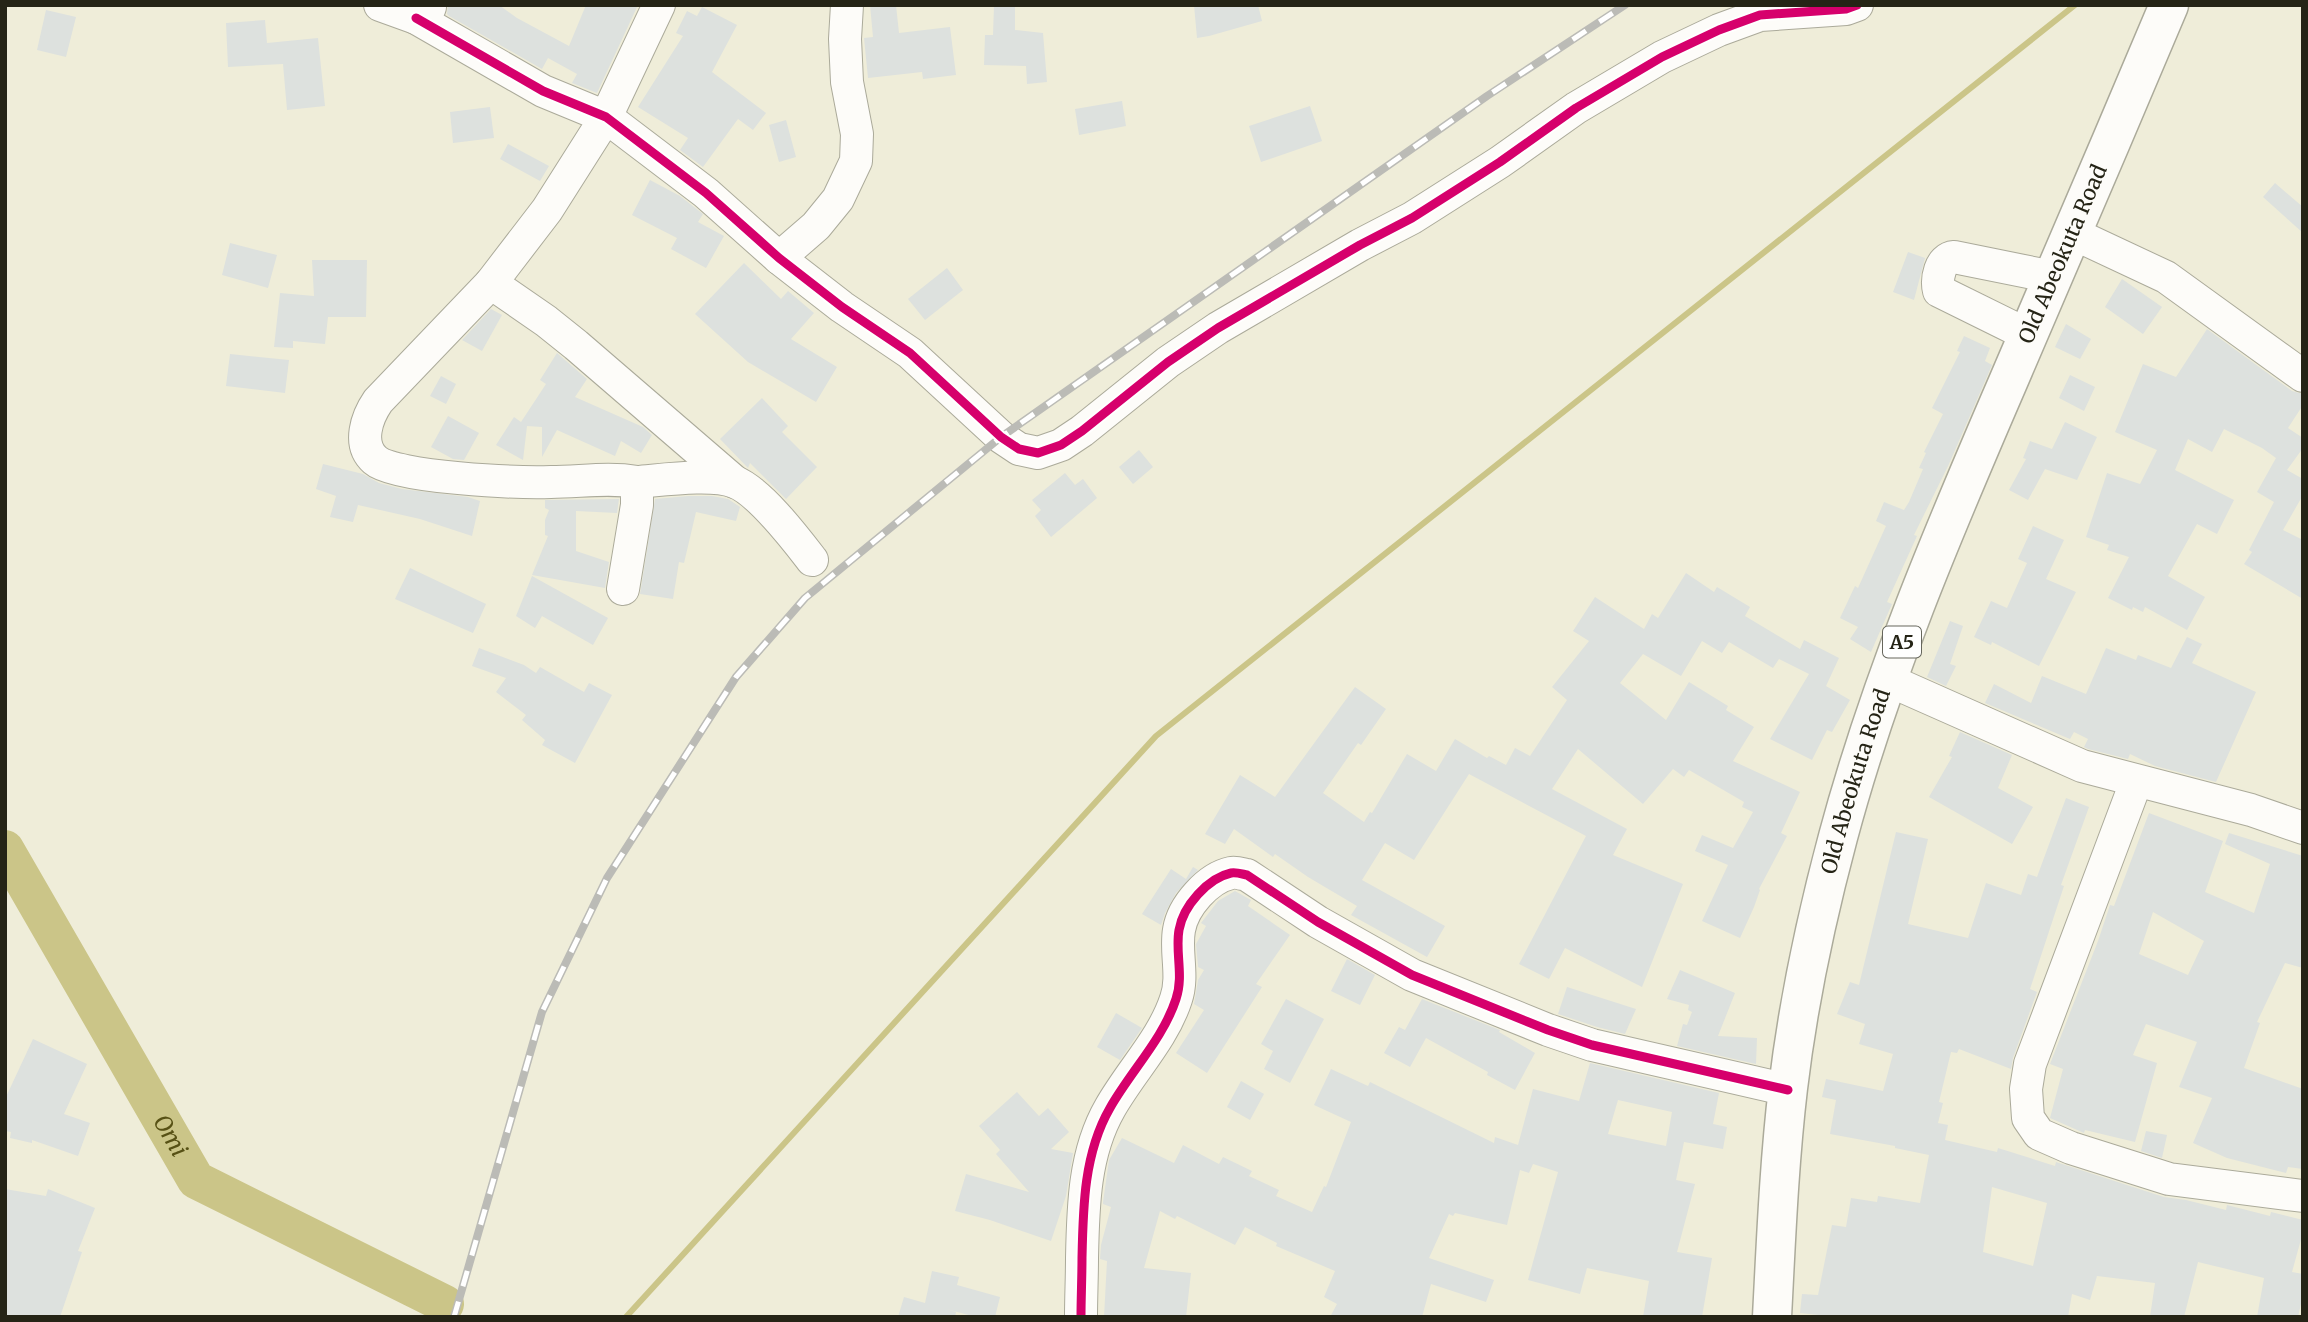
<svg xmlns="http://www.w3.org/2000/svg" width="2308" height="1322" font-family="Merriweather,serif">
<style>
.lines{fill:none;stroke-linecap:round;stroke-linejoin:round}
.stream{stroke:#cbc588;stroke-width:6}
.river{stroke:#cbc588;stroke-width:38}
.building{fill:#dde1de;fill-rule:evenodd}
.minor-casing{stroke:#abaa9a;stroke-width:34}
.highway-casing{stroke:#abaa9a;stroke-width:41}
.minor{stroke:#fdfcf9;stroke-width:32}
.highway{stroke:#fdfcf9;stroke-width:38}
.rail-casing{stroke:#bbbbb6;stroke-width:8}
.rail{stroke:#fff;stroke-width:5;stroke-dasharray:16;stroke-linecap:butt}
.cycleway-casing{stroke:#fff;stroke-width:13}
.cycleway{stroke:#d6006c;stroke-width:9}
.labels{text-anchor:middle;stroke-width:5;stroke-linejoin:round;paint-order:stroke}
.shield{fill:#fff;stroke:#66665c;stroke-width:2}
.shield-label{font-size:19px;font-weight:bold;fill:#252416}
.street-label{font-size:21px;fill:#252416;stroke:#fff}
.water-label{font-size:23px;font-style:italic;fill:#575115;stroke:#fff}
</style>
<rect width="100%" height="100%" fill="#efedd9"/>
<g class="lines">
<path class="stream" d="M626 1317 1156 736 2075 5"/>
<path class="river" id="s1" d="M5 849 196 1180 445 1304"/>
</g>
<g class="building">
<path d="M448 5H499L517 18 569 46 586 5H638L597 93 572 83 577 74 548 58 542 69 449 16 447 14Z"/>
<path d="M870 5H896L899 33 950 27 956 75 923 79 922 72 868 78 864 38 873 37Z"/>
<path d="M994 5H1015V30L1043 33 1047 82 1027 84 1026 66 984 65 985 35H993Z"/>
<path d="M1194 5H1258L1262 21 1209 36 1197 38Z"/>
<path d="M702 7 737 25 712 72 766 113 753 130 738 119 703 167 680 150 688 138 638 107 683 36 676 33 687 11 697 16Z"/>
<path d="M46 10 76 17 66 57 37 50Z"/>
<path d="M265 20 267 43 318 38 325 106 287 110 283 64 228 67 226 23Z"/>
<path d="M1122 101 1126 126 1079 135 1075 109Z"/>
<path d="M1310 106 1322 141 1261 162 1249 126Z"/>
<path d="M490 107 494 138 453 143 450 112Z"/>
<path d="M786 120 796 157 779 162 769 125Z"/>
<path d="M508 144 549 166 540 181 500 159Z"/>
<path d="M650 180 680 196 703 214 698 222 724 236 706 268 671 249 677 238 632 215Z"/>
<path d="M2275 183 2303 207V233L2263 197Z"/>
<path d="M230 243 277 255 268 288 222 275Z"/>
<path d="M1908 252 1925 258 1914 300 1893 292Z"/>
<path d="M312 260H367L366 317H328L325 344 293 341V348L274 347 280 293 314 296Z"/>
<path d="M744 263 781 299 788 291 814 313 791 339 837 367 816 402 748 362 695 314Z"/>
<path d="M947 268 963 290 925 320 908 299Z"/>
<path d="M2122 279 2162 307 2143 334 2105 307Z"/>
<path d="M491 309 502 315 482 351 462 340Z"/>
<path d="M2066 324 2091 339 2080 359 2055 347Z"/>
<path d="M2207 329 2292 391 2303 394V405L2288 428 2303 438V448L2287 470 2303 479V495L2283 530 2303 540V599L2244 564 2252 552 2249 550 2274 502 2257 492 2276 458 2262 448 2224 429 2212 452 2188 439 2175 470 2234 500 2217 534 2197 524 2168 576 2205 597 2187 630 2145 607 2143 612 2133 607 2132 610 2108 598 2129 557 2107 550 2109 545 2086 537 2107 473 2140 484 2157 450 2115 432 2143 364 2176 377Z"/>
<path d="M1964 336 1990 348 1985 361 1992 365 1949 464 1914 535 1917 536 1887 602 1892 604 1871 652 1850 639 1858 627 1840 618 1855 586 1858 588 1886 526 1876 521 1884 502 1904 510 1909 502 1923 469 1919 468 1926 453 1924 452 1943 414 1932 408 1960 352 1957 351Z"/>
<path d="M557 353 587 379 575 397 643 427 652 435 641 453 621 441 615 456 557 430 542 457V427L527 426 523 460 496 445 514 417 521 422 546 384 540 380Z"/>
<path d="M230 354 289 360 285 393 226 386Z"/>
<path d="M2070 375 2095 387 2084 411 2059 398Z"/>
<path d="M441 376 456 384 446 404 430 396Z"/>
<path d="M762 398 788 426 782 432 817 467 786 499 750 463 748 468 720 439Z"/>
<path d="M448 416 479 433 464 460 453 459 431 447Z"/>
<path d="M2065 422 2097 437 2077 480 2045 469 2028 500 2009 490 2026 459 2023 458 2030 441 2052 449Z"/>
<path d="M1139 450 1153 467 1133 484 1119 467Z"/>
<path d="M323 464 363 474 379 483 402 489 468 497 480 501 472 536 420 519 358 505 353 522 330 517 336 496 316 489Z"/>
<path d="M1065 473 1075 485 1083 479 1097 498 1051 537 1035 516 1041 510 1032 500Z"/>
<path d="M688 496H712L728 499 740 507 736 521 696 512 684 563 679 562 673 599 640 594 655 499Z"/>
<path d="M619 499 617 513 576 511V551L609 562 605 588 532 575 548 536 545 535V520L549 510 545 508V500Z"/>
<path d="M2033 526 2064 540 2046 579 2076 592 2039 666 1992 642 1991 645 1974 637 1991 601 2007 608 2027 563 2018 559Z"/>
<path d="M410 568 486 604 473 633 395 599Z"/>
<path d="M1686 573 1714 592 1717 587 1750 607 1745 616 1800 649 1804 640 1839 658 1826 686 1850 700 1832 732 1827 730 1812 760 1770 739 1809 674 1779 659 1773 668 1729 642 1722 653 1702 641 1681 676 1643 654 1620 683 1666 720 1689 682 1728 706 1726 710 1754 727 1733 761 1800 792 1781 833 1787 836 1759 889 1760 890 1754 907 1740 938 1702 921 1728 865 1695 851 1702 835 1733 848 1753 812 1742 807 1744 802 1689 770 1684 777 1673 769 1643 804 1578 749 1552 789 1627 829 1613 855 1683 884 1642 987 1565 948 1549 979 1519 964 1586 836 1469 774 1414 860 1385 843 1362 880 1445 926 1427 957 1351 915 1357 906 1308 877 1275 854 1273 857 1234 829 1225 844 1205 834 1240 775 1275 797 1355 687 1386 709 1361 745 1358 743 1323 793 1364 822 1370 812 1372 813 1407 754 1436 771 1455 739 1487 758 1489 756 1506 765 1515 748 1530 756 1567 700 1552 687 1589 641 1573 631 1595 597 1644 629 1652 614 1658 618Z"/>
<path d="M532 576 608 618 593 645 542 616 535 628 516 616Z"/>
<path d="M1950 621 1963 626 1950 664 1956 666 1946 686 1927 677Z"/>
<path d="M2187 637 2202 644 2192 663 2256 692 2216 782 2155 766 2130 754 2128 759 2088 749 2084 747 2088 739 2074 732 2070 739 1985 703 1994 684 2031 703 2042 676 2086 694 2106 648 2136 660 2138 655 2171 668Z"/>
<path d="M479 648 524 665 536 673 540 667 584 692 589 683 612 695 575 763 542 745 545 740 522 720 526 715 496 692 506 678 472 666Z"/>
<path d="M1960 732 2012 755 1998 788 2033 807 2012 844 1929 797 1952 757 1949 756Z"/>
<path d="M2066 798 2089 807 2061 885 2064 886 2030 989 2037 992 2013 1058 2011 1069 1959 1049 1957 1053 1951 1052 1939 1102 1943 1103 1938 1123 1948 1125 1945 1140 1997 1152 1998 1148 2055 1166 2056 1162 2164 1197 2186 1200 2226 1210 2227 1205 2270 1216 2271 1212 2303 1220V1232L2292 1272 2303 1274V1295L2298 1317H2257L2264 1278 2198 1262 2184 1317H2150L2155 1283 2097 1276 2090 1300 2072 1294 2068 1317H1837L1800 1313 1802 1294 1818 1295 1832 1225 1846 1227 1851 1198 1877 1202 1878 1196 1920 1203 1929 1155 1895 1148V1146L1830 1134 1836 1100 1822 1097 1826 1079 1883 1091 1893 1054 1859 1044 1865 1024 1837 1014 1850 982 1859 985 1896 832 1928 839 1908 924 1968 938 1986 883 2021 895 2028 874 2037 877ZM1992 1187 2047 1203 2033 1266 1983 1252Z"/>
<path d="M2149 813 2223 841 2205 892 2254 913 2270 864 2225 844 2229 833 2303 856V968L2285 963 2257 1022 2260 1023 2244 1068 2303 1089V1169L2288 1167 2286 1173 2227 1158 2193 1143 2212 1098 2179 1087 2197 1042 2146 1024 2133 1055 2157 1063 2135 1142 2085 1130 2084 1133 2050 1118 2063 1069 2050 1064 2098 941 2110 905 2114 906ZM2153 912 2204 941 2188 975 2139 954Z"/>
<path d="M1193 867 1198 870 1176 893 1165 913 1161 925 1142 914 1171 869 1186 879Z"/>
<path d="M1235 891 1251 900 1248 906 1290 935 1256 984 1262 987 1207 1073 1176 1053 1204 1010 1194 1004 1198 980 1204 970 1198 967 1196 944 1206 926 1201 923 1218 901Z"/>
<path d="M1347 959 1375 975 1360 1005 1331 991Z"/>
<path d="M1680 970 1735 993 1718 1036 1757 1038 1756 1064 1677 1046 1683 1024 1687 1025 1692 1012 1688 1010 1689 1005 1667 999Z"/>
<path d="M1567 987 1636 1009 1625 1034 1597 1027 1558 1014Z"/>
<path d="M1286 999 1324 1019 1290 1083 1264 1069 1273 1051 1261 1044Z"/>
<path d="M1422 999 1500 1030 1499 1032 1535 1053 1515 1090 1487 1075 1488 1072 1426 1038 1410 1067 1384 1053 1399 1027 1405 1030Z"/>
<path d="M1116 1013 1142 1028 1120 1060 1097 1047Z"/>
<path d="M33 1039 87 1064 64 1114 90 1123 78 1156 32 1140V1143L10 1138 11 1132 5 1131V1099Z"/>
<path d="M1590 1063 1719 1093 1713 1124 1727 1127 1723 1149 1684 1142 1676 1180 1695 1184 1677 1252 1712 1258 1702 1317H1643L1649 1281 1587 1268 1580 1294 1528 1280 1558 1172 1533 1164 1529 1173 1520 1170 1507 1225 1455 1213 1453 1216 1449 1214 1429 1258 1494 1280 1486 1302 1431 1284 1422 1317H1330L1337 1304 1324 1297 1335 1271 1276 1246 1277 1243 1245 1227 1235 1245 1177 1216 1175 1219 1160 1211 1144 1268 1191 1273 1186 1317H1104L1107 1261 1100 1259 1101 1245 1111 1207 1103 1204V1202L1109 1160 1122 1138 1174 1163 1183 1145 1219 1164 1223 1157 1252 1171 1249 1176 1279 1190 1276 1196 1312 1212 1324 1186 1326 1187 1351 1122 1314 1105 1331 1069 1368 1086 1370 1082 1494 1143 1495 1137 1518 1145 1533 1089 1579 1101ZM1618 1100 1672 1112 1666 1146 1608 1134Z"/>
<path d="M1241 1081 1264 1094 1250 1120 1227 1107Z"/>
<path d="M1017 1092 1039 1116 1048 1108 1069 1132 1051 1149 1073 1153 1066 1196 1051 1241 990 1220 955 1211 966 1174 1029 1192 996 1154 1000 1150 979 1126Z"/>
<path d="M2146 1131 2167 1135 2162 1158 2141 1151Z"/>
<path d="M5 1189 46 1196 48 1189 95 1208 78 1251 82 1252 60 1317H5Z"/>
<path d="M932 1271 959 1277 957 1285 1000 1297 995 1317H976L946 1309 956 1312 955 1317H898L904 1297 925 1303Z"/>
</g>
<g class="lines">
<defs>
<g id="minor">
<path d="M380 5 416 18 426 16 430 7"/>
<path d="M416 18 543 91 606 117 706 193 779 258 842 307 910 353 1001 437 1019 449 1038 453 1061 445 1082 431 1168 362 1218 328 1360 245 1412 218 1500 162 1576 108 1662 57 1719 30 1760 15 1846 9 1857 5"/>
<path d="M2072 233 2166 277 2303 376"/>
<path d="M779 258 816 226 838 199 856 161 857 134 847 82 845 39 847 5"/>
<path d="M491 283 546 321 576 345 735 482"/>
<path d="M2028 335 1939 291C1936 279 1940 258 1954 257L2053 277"/>
<path d="M637 482C663 480 712 473 735 482 760 492 795 538 812 560"/>
<path d="M623 589 637 505V482C608 477 580 482 551 482 520 483 395 478 375 460 357 444 367 417 378 401L491 283 547 210 606 117 659 5"/>
<path d="M1888 680 2082 766 2251 810 2303 828"/>
<path d="M2136 782 2030 1064 2026 1089 2028 1118 2039 1134 2071 1148 2169 1179 2303 1196"/>
<path d="M1081 1317C1081 1297 1082 1278 1082 1258 1083 1207 1084 1153 1110 1108 1131 1071 1163 1039 1176 999 1184 976 1175 952 1179 930 1183 906 1208 878 1231 873 1236 872 1242 874 1247 875L1318 922 1412 975 1548 1030 1592 1045 1788 1090"/>
</g>
<g id="highway">
<path id="s2" d="M1772 1317C1776 1241 1779 1164 1788 1088 1798 1004 1816 919 1838 837 1880 680 1944 530 2008 382 2062 256 2116 131 2169 5"/>
</g>
</defs>
<use href="#minor" class="minor-casing"/>
<use href="#highway" class="highway-casing"/>
<use href="#minor" class="minor"/>
<use href="#highway" class="highway"/>
<defs>
<path id="rail" d="M454 1317 542 1012 607 878 736 677 805 598 1001 437 1487 96 1625 5"/>
</defs>
<use href="#rail" class="rail-casing"/>
<use href="#rail" class="rail"/>
<defs>
<g id="cycleway">
<path d="M416 18 543 91 606 117 706 193 779 258 842 307 910 353 1001 437 1019 449 1038 453 1061 445 1082 431 1168 362 1218 328 1360 245 1412 218 1500 162 1576 108 1662 57 1719 30 1760 15 1846 9 1857 5"/>
<path d="M1081 1317C1081 1297 1082 1278 1082 1258 1083 1207 1084 1153 1110 1108 1131 1071 1163 1039 1176 999 1184 976 1175 952 1179 930 1183 906 1208 878 1231 873 1236 872 1242 874 1247 875L1318 922 1412 975 1548 1030 1592 1045 1788 1090"/>
</g>
</defs>
<use href="#cycleway" class="cycleway-casing"/>
<use href="#cycleway" class="cycleway"/>
</g>
<g class="labels">
<rect class="shield" x="1883" y="626.5" width="38" height="31" rx="5"/>
<g class="shield-label">
<text x="1902" y="649">A5</text>
</g>
<g class="street-label">
<text dy="7" stroke="none"><textPath href="#s2" startOffset="1111">Old Abeokuta Road</textPath></text>
<text dy="7" stroke="none"><textPath href="#s2" startOffset="544">Old Abeokuta Road</textPath></text>
</g>
<g class="water-label">
<text dy="8" stroke="none"><textPath href="#s1" startOffset="331">Omi</textPath></text>
</g>
</g>
<rect width="2308" height="1322" fill="none" stroke="#252416" stroke-width="14"/>
</svg>
